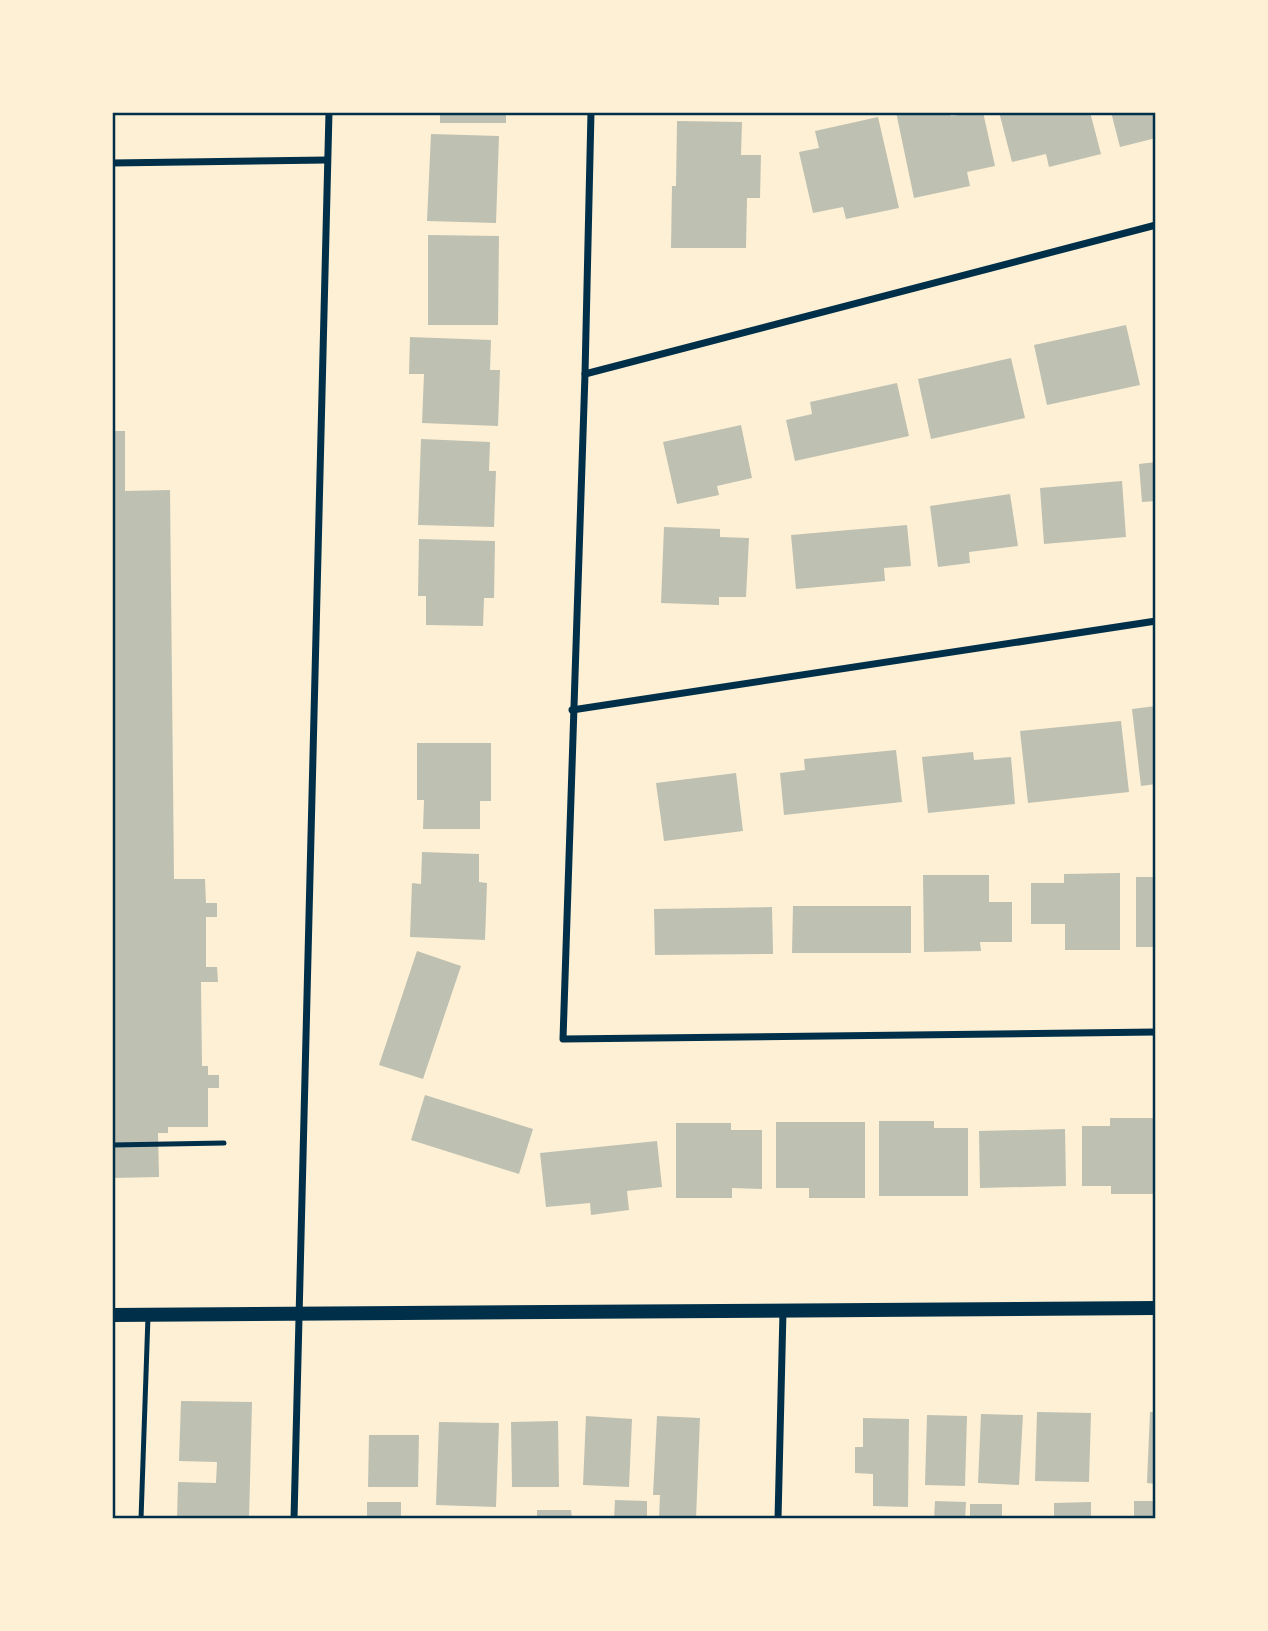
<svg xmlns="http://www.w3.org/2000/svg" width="1268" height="1631" font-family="'Asap Condensed',sans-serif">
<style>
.building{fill:#bec0b2}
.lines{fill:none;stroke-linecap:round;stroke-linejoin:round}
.service{stroke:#003049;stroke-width:5}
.minor{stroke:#003049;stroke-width:7}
.secondary{stroke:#003049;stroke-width:14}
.neatline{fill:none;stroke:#003049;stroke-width:2.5}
</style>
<rect width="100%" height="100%" fill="#fdf0d5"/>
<g class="building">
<rect x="440" y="112" width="66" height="11"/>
<path d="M896 112H950L951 116 983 112 995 166 967 172 970 186 914 198Z"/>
<path d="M999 112H1090L1101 154 1049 167 1046 154 1012 162Z"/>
<path d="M1111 112H1156V138L1120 147Z"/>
<path d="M878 117 899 208 846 219 843 207 813 213 799 152 819 148 815 131Z"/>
<path d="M677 121 742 122 741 155H761L760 198H747L746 248H671L672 186H676Z"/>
<path d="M431 134 499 136 496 223 427 221Z"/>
<path d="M428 235 499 236 498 325H428Z"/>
<path d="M1126 325 1140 385 1047 405 1034 345Z"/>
<path d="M410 337 491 340 490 370H500L498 426 422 423 424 374H409Z"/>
<path d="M1011 358 1025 418 931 439 918 379Z"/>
<path d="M897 383 909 436 795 461 786 420 812 414 810 402Z"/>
<path d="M741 425 752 478 717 486 719 495 677 504 663 442Z"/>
<path d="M112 431H125V491L170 490 174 879H205L206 903H217V917H206V967H217L218 982H201L202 1066H208V1075H219V1088H208V1127H168V1133H158L159 1177 112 1178Z"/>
<path d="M421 439 490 442 489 471H496L494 527 418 525Z"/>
<path d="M1156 462V501L1142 502 1139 464Z"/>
<path d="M1122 481 1126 537 1044 544 1040 488Z"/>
<path d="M1010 494 1018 546 969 552 970 563 938 567 930 506Z"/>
<path d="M907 525 911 566 884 568 885 581 796 589 791 535Z"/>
<path d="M664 527 720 529V537L749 538 746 597H719V605L661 603Z"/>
<path d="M419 539 495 541 494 598H484L483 626 426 625V596H418Z"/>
<path d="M1156 706V784L1141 786 1132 709Z"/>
<path d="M1121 721 1129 792 1028 803 1020 731Z"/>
<path d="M417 743H491V801H480V829H423L424 800H417Z"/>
<path d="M896 750 902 802 784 815 780 773 805 770 804 759Z"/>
<path d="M973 752 974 760 1011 757 1015 804 928 813 922 757Z"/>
<path d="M736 773 743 831 664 841 656 783Z"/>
<path d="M422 852 479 854V882L487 883 485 940 410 937 412 883 421 884Z"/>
<path d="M1120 873V950H1065V924H1031V883H1064V874Z"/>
<path d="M923 875H989V902H1012V942H980L981 951 924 952Z"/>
<rect x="1136" y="877" width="20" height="70"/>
<path d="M793 906H911V953H792Z"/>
<path d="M772 907 773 954 655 955 654 909Z"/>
<path d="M417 951 461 966 423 1079 379 1065Z"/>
<path d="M425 1095 533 1129 519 1174 411 1140Z"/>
<path d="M1110 1118H1156V1194H1111V1186H1082V1126H1110Z"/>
<path d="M879 1121H934V1128H968V1196H879Z"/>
<path d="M776 1122H865V1198H809V1188H776Z"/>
<path d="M676 1123H731V1130H762V1189L732 1188V1198H676Z"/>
<path d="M1065 1129 1066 1186 980 1188 979 1131Z"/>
<path d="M657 1141 662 1187 627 1191 629 1210 591 1215 590 1203 546 1207 540 1153Z"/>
<path d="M181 1401 252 1402 249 1519H177L178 1482 216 1483 217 1462 179 1461Z"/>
<path d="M1037 1412 1091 1413 1089 1482 1035 1481Z"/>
<path d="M1150 1412H1156V1484L1147 1483Z"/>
<path d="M981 1414 1023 1415 1019 1485 978 1483Z"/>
<path d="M927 1415 967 1416 965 1486 925 1485Z"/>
<path d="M586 1416 632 1419 629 1487 583 1485Z"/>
<path d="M657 1416 700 1418 696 1519H659L660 1495H653Z"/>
<path d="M863 1418 909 1419 908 1507 873 1506V1474L855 1473V1447H863Z"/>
<path d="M558 1421 559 1487H512L511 1422Z"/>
<path d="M439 1422 499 1423 496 1507 436 1505Z"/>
<path d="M369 1435H419L418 1487H368Z"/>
<path d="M615 1500 647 1501V1519H614Z"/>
<path d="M935 1501 966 1502 965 1519H934Z"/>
<rect x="1134" y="1501" width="22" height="18"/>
<rect x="367" y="1502" width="34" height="17"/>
<path d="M1091 1502V1519H1054V1503Z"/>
<rect x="970" y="1504" width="32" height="15"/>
<path d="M537 1510H571L572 1519H537Z"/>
</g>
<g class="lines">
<g class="service">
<path d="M112 1145 224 1143"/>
<path d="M141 1519 148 1316"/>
</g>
<g class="minor">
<path d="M591 112 585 374 563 1039 1156 1032"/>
<path d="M112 163 327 160"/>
<path d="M585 374 1156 225"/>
<path d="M572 710 1156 621"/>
<path d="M294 1519 329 112"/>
<path d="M778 1519 783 1311"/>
</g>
<path class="secondary" d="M112 1315 1156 1308"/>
</g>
<rect width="1268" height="1631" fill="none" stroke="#fdf0d5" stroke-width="228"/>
<rect x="114" y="114" width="1040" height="1403" class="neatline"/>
</svg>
